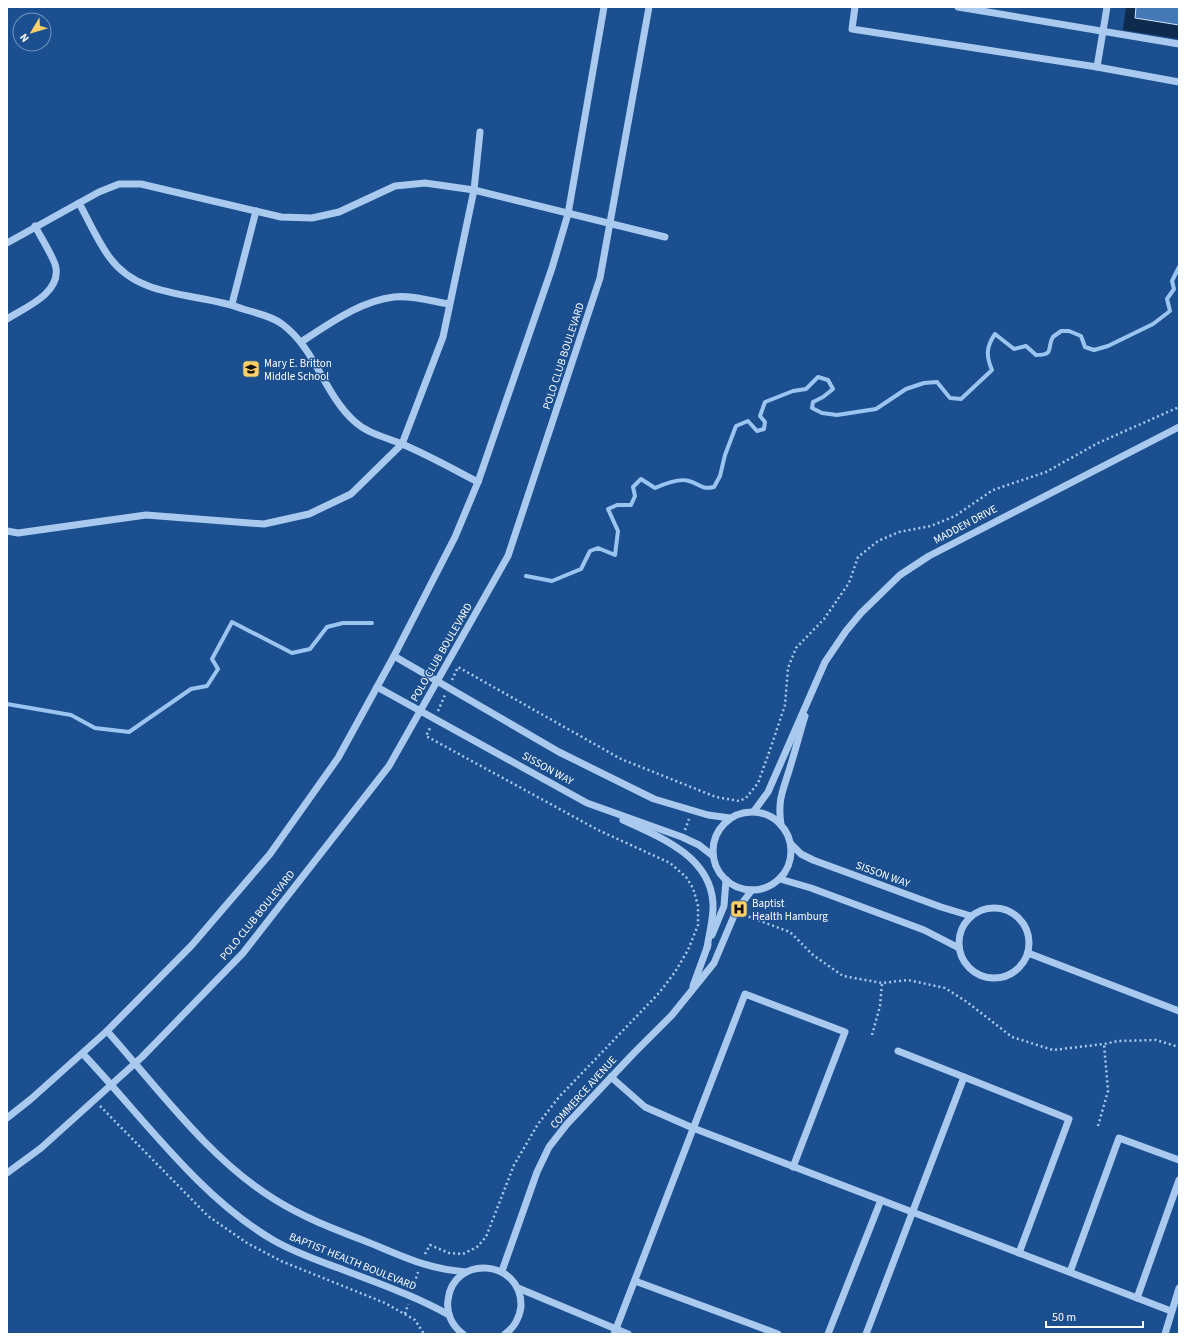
<svg xmlns="http://www.w3.org/2000/svg" width="1186" height="1341" font-family="'Source Sans 3',sans-serif">
<style>
.shadow{fill:#0007}
.lines{fill:none;stroke-linecap:round;stroke-linejoin:round}
.stream{stroke:#9cc4f0;stroke-width:4}
.building{fill:#4478b7;stroke:#cfe3fa}
.path{stroke:#a9c9ee;stroke-width:2.5;stroke-dasharray:2 3;stroke-linecap:butt}
.minor{stroke:#a9c9ee;stroke-width:7}
.labels{text-anchor:middle;stroke-width:3;stroke-linejoin:round;paint-order:stroke}
.street-label{font-size:11px;fill:#fff;stroke:#1b4f8f}
.poi-label{font-size:11px;fill:#fff;stroke:#1b4f8f;text-anchor:start}
</style>
<rect width="100%" height="100%" fill="#1b4f8f"/>
<path class="shadow" d="M1126 7H1179V39L1123 30Z"/>
<g class="lines">
<g class="stream">
<path d="M526 576 552 581 581 569 590 551 598 548 615 555 618 531 608 509 617 505H631L635 496 633 487 641 479 655 488C664 484 680 478 689 481 701 484 700 490 714 487L720 476 725 455 736 426 748 421 757 431 764 429 765 422 760 416 765 402 793 391 806 389 818 377 828 380 833 389 823 397 813 402 812 408 822 413 837 415 876 409 906 389 924 383 937 382 950 398 961 399 992 370C986 356 986 347 995 334L1014 349 1026 346 1036 355C1056 355 1046 347 1053 337 1055 335 1059 333 1061 331H1069L1081 336 1085 347 1094 350 1108 346 1153 324 1170 311 1167 299 1174 289 1172 281 1179 267"/>
<path d="M7 704 71 715 95 728 129 732 191 689 207 686 218 669 212 659 232 622 292 653 310 649 327 627 343 623H372"/>
</g>
</g>
<path class="building" d="M1136 7H1179V25L1135 18Z"/>
<g class="lines">
<g class="path">
<path d="M452 680 458 667 621 759 716 797 739 801 746 798 758 783 771 747 785 705 788 668 796 648 824 619 849 583 858 557 878 541 899 532 931 526 955 516 993 490 1046 472 1098 443 1179 407"/>
<path d="M438 711 445 695"/>
<path d="M685 830 689 819"/>
<path d="M744 915 790 932 813 955 843 976 882 983 908 980 945 988 967 1002 1012 1037 1053 1050 1104 1044 1118 1041 1156 1040 1179 1047"/>
<path d="M872 1035 880 1006 882 983"/>
<path d="M100 1106 208 1216 247 1243 281 1261 385 1303 415 1320 424 1334"/>
<path d="M1098 1126 1108 1091 1104 1044"/>
<path d="M425 1254 430 1245 449 1253 463 1254 477 1247 486 1237 514 1165 538 1124 559 1097 659 993 675 972 688 950 698 925V906L693 888 686 877 670 863 598 830 426 736 431 726"/>
<path d="M413 1288 418 1272"/>
<path d="M405 1314 408 1304"/>
</g>
<g class="minor">
<path d="M855 7 852 29 1097 67 1179 82"/>
<path d="M958 7 1179 44"/>
<path d="M1097 67 1107 7"/>
<path d="M7 243 79 203"/>
<path d="M232 304 256 211"/>
<path d="M7 319C24 308 60 294 56 268 55 259 40 236 35 226"/>
<path d="M301 342C329 324 360 301 394 297 412 295 431 301 449 304"/>
<path d="M478 482C453 469 428 455 402 444 385 437 368 434 354 421 324 394 316 349 282 324 272 316 255 313 243 309 199 292 141 300 110 258 98 242 89 221 79 203L99 192 119 184H141L281 217 312 218 339 212 395 186 425 183 474 190 665 237"/>
<path d="M7 531 18 533 146 515 264 524 309 514 351 494 402 444 443 337 474 190 480 132"/>
<path d="M394 656 559 752 654 799 708 815 730 818"/>
<path d="M377 687 587 803 682 837 699 845 713 856"/>
<path d="M754 811 768 792 825 662 846 631 861 613 900 575 929 556 1179 427"/>
<circle cx="752" cy="851" r="39"/>
<path d="M623 820C660 837 710 856 713 903 714 917 709 934 707 948"/>
<path d="M781 825C777 798 784 789 791 764 796 748 800 732 805 716"/>
<path d="M791 844 801 854 813 860 941 907 971 916"/>
<path d="M780 879 811 888 924 930 959 948"/>
<circle cx="994" cy="943" r="35"/>
<path d="M712 935 724 906 726 880"/>
<path d="M1028 953 1179 1011"/>
<path d="M693 986 708 945"/>
<path d="M107 1031C157 1087 210 1160 274 1199 304 1218 337 1230 370 1243 405 1257 427 1269 466 1272"/>
<path d="M83 1054C142 1116 199 1197 273 1240 297 1254 323 1262 349 1272 383 1285 417 1297 449 1315"/>
<path d="M611 1077 645 1107 693 1128 1171 1311"/>
<path d="M964 1077 1069 1119 1019 1253"/>
<path d="M7 1118 31 1099 107 1031 192 945 270 854 338 758 394 656 455 537 478 482 552 268 568 214 604 7"/>
<path d="M7 1173 41 1148 142 1057 243 953 389 766 508 556 600 278 649 7"/>
<path d="M502 1271 537 1172 549 1147 567 1124 634 1053 672 1015 714 963 736 911 752 890"/>
<path d="M1070 1272 1119 1138 1179 1160"/>
<path d="M635 1281 778 1334"/>
<path d="M518 1288 628 1334"/>
<path d="M1137 1298 1179 1180"/>
<path d="M463 1334C452 1326 446 1313 448 1300 453 1254 522 1259 521 1306 520 1317 514 1328 505 1334"/>
<path d="M614 1334 745 994 845 1032 793 1167"/>
<path d="M828 1334 881 1200"/>
<path d="M866 1334 964 1077 898 1051"/>
<path d="M1165 1334 1179 1288"/>
</g>
</g>
<defs>
<symbol id="school-square" viewBox="-11 -11 22 22"><rect x="-9" y="-9" width="18" height="18" rx="4" fill="#ffd166" stroke="#1b4f8f"/><path d="M0-5L7-2L0 1L-7-2ZM-4 1L0 2.5L4 1V4Q0 6-4 4Z" fill="#111"/></symbol>
<symbol id="hospital-square" viewBox="-11 -11 22 22"><rect x="-9" y="-9" width="18" height="18" rx="4" fill="#ffd166" stroke="#1b4f8f"/><path d="M-5-5h3v3.5h4V-5h3V5h-3V1.5h-4V5h-3Z" fill="#111"/></symbol>
</defs>
<g fill-rule="evenodd">
<use href="#school-square" x="241" y="359" width="20" height="20"/>
<use href="#hospital-square" x="729" y="899" width="20" height="20"/>
</g>
<g class="labels">
<g class="street-label">
<text transform="translate(563 356) rotate(-72)" y="4">POLO CLUB BOULEVARD</text>
<text transform="translate(965 524) rotate(-28)" y="4">MADDEN DRIVE</text>
<text transform="translate(441 652) rotate(-60)" y="4">POLO CLUB BOULEVARD</text>
<text transform="translate(548 768) rotate(29)" y="4">SISSON WAY</text>
<text transform="translate(883 874) rotate(20)" y="4">SISSON WAY</text>
<text transform="translate(257 915) rotate(-51)" y="4">POLO CLUB BOULEVARD</text>
<text transform="translate(583 1092) rotate(-48)" y="4">COMMERCE AVENUE</text>
<text transform="translate(353 1261) rotate(22)" y="4">BAPTIST HEALTH BOULEVARD</text>
</g>
<g class="poi-label">
<text x="264" y="367">Mary E. Britton<tspan x="264" dy="13">Middle School</tspan></text>
<text x="752" y="907">Baptist<tspan x="752" dy="13">Health Hamburg</tspan></text>
</g>
</g>
<rect width="1186" height="1341" fill="none" stroke="#ffffff" stroke-width="16"/>
<g transform="translate(32 32) rotate(232)"><circle r="19" fill="#1b4f8f" stroke="#7695bc"/>
<path d="M0-3L7 15L0 10L-7 15Z" fill="#ffd166"/>
<text y="-6" font-size="11" font-weight="bold" text-anchor="middle" fill="#ffffff">N</text>
</g>
<path d="M1046 1321v6h97v-6" fill="none" stroke="#ffffff" stroke-width="2"/>
<text x="1052" y="1321" font-size="12" fill="#ffffff" stroke="#1b4f8f" stroke-width="3" paint-order="stroke">50 m</text>
</svg>
